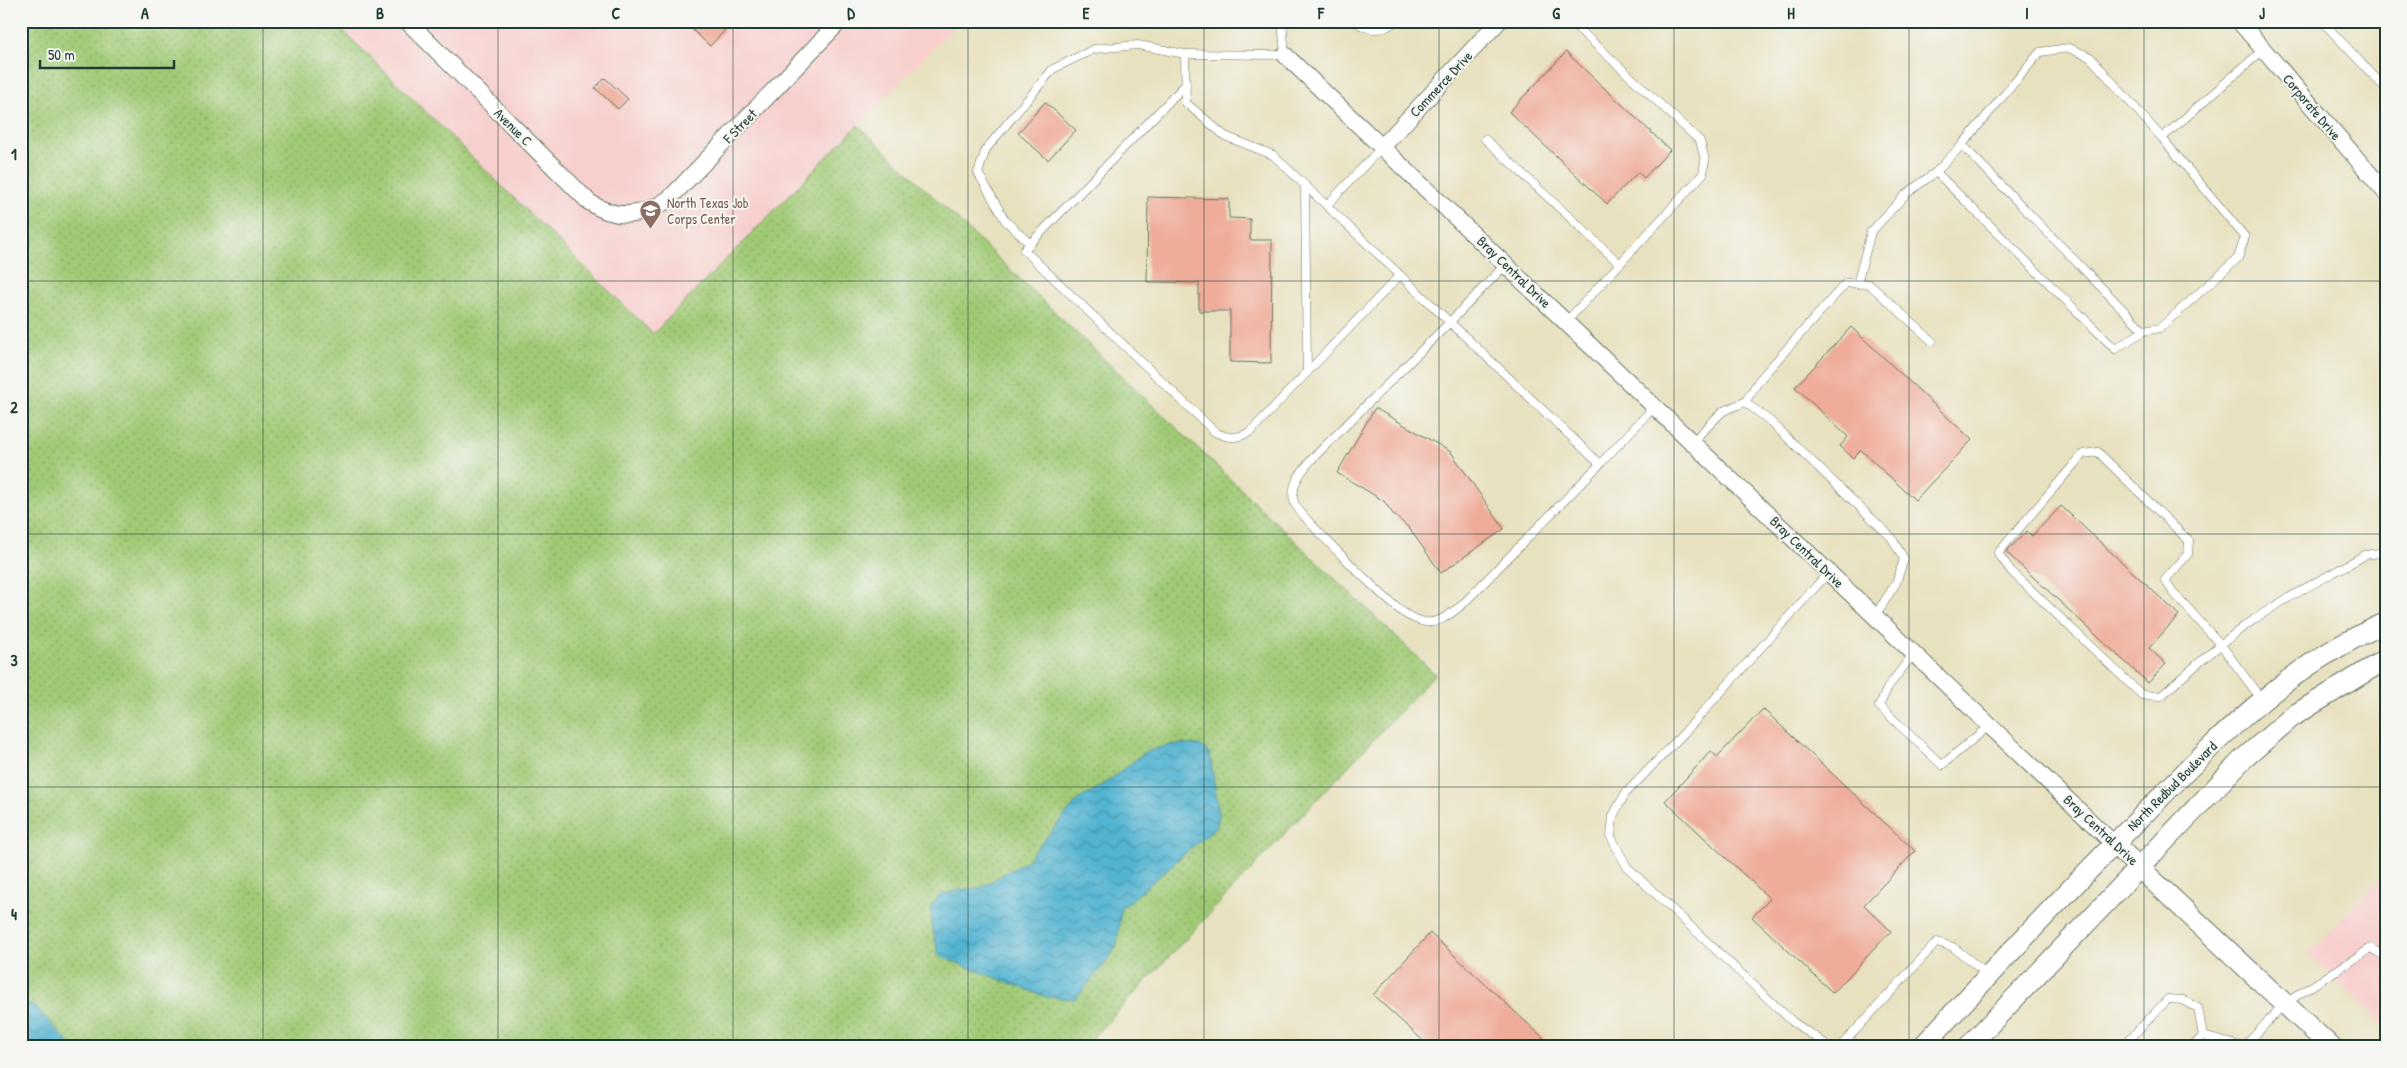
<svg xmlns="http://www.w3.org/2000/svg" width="2407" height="1068" font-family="'Patrick Hand',sans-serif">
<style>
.built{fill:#f7d0ce}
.grass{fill:url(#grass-dots);stroke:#608455}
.water{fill:url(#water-waves);stroke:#387882}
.building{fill:#efac99}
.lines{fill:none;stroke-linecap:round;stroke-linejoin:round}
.service-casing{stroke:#657665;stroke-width:9}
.minor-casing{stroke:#657665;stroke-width:18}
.tertiary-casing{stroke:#657665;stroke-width:22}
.service{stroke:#fff;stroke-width:8}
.minor{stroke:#fff;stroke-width:16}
.tertiary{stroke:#fff;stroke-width:20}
.grid{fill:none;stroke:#1f3d34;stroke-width:1;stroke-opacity:0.55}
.labels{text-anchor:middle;stroke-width:4;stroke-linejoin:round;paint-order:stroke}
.street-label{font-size:14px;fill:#1f3d34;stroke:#f6f6f2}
.education-label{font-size:14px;fill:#785e54;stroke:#f6f6f2;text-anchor:start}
.neatline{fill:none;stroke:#1f3d34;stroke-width:2}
.grid-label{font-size:16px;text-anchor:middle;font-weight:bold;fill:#1f3d34}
</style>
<defs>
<pattern id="grass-dots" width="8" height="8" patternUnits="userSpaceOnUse" patternTransform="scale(1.25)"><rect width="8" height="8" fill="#a1ca76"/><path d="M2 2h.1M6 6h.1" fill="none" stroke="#83a562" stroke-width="1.8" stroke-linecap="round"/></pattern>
<pattern id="water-waves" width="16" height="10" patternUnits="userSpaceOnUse" patternTransform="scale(1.25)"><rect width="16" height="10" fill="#52b4d1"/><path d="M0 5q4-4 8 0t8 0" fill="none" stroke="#4394aa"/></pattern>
</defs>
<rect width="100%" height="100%" fill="#f6f6f2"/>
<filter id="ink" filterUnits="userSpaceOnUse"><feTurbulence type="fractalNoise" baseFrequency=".02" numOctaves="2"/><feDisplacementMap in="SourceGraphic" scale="10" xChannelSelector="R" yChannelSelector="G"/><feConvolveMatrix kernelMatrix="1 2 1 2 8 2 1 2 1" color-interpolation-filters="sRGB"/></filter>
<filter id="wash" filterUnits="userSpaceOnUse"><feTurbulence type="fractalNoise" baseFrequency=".0096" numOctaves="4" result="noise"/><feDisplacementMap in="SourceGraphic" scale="20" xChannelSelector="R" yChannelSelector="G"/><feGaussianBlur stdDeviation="1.12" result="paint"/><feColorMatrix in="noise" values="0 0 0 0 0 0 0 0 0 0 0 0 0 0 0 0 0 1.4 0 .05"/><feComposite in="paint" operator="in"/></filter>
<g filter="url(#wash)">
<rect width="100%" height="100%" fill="#e8e1bf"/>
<g class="built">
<path d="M333 21H960L653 334Z"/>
<path d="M2386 872V1027L2308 954Z"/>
</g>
<path class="grass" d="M21 21H333L653 334 858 125 1435 674 1084 1047H21Z"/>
<g class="water">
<path d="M1174 744 1200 745 1210 754 1219 814 1217 826 1121 909 1117 944 1108 960 1075 999 1046 997 939 956 932 927 931 906 942 894 965 889 980 888 1026 861 1078 800 1103 785 1145 752Z"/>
<path d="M21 1000 35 1007 73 1047H21Z"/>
</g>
<g id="blocks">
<g class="building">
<path d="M683 21H716L725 30 710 46Z"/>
<path d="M2375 21H2386V32Z"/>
<path d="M1566 52 1670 150 1644 178 1638 172 1607 204 1509 112Z"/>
<path d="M605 78 628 99 618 109 595 88Z"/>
<path d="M1045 102 1076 130 1048 160 1018 133Z"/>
<path d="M1148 197 1229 199V218L1250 219V240H1272L1271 363 1230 362V311H1199V283L1147 282Z"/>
<path d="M1851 327 1972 440 1915 500 1861 450 1853 458 1840 446 1848 437 1795 387Z"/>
<path d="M1375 408 1451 452 1504 529 1441 573 1409 528 1393 514 1384 501 1337 473Z"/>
<path d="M2061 506 2179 615 2149 648 2166 664 2148 683 2006 552 2027 531 2032 536Z"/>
<path d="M1763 709 1915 851 1864 905 1891 931 1833 993 1752 917 1770 899 1665 801 1711 751 1717 757Z"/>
<path d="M1430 933 1553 1047H1430L1373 995Z"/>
</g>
</g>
</g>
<g filter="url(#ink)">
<use href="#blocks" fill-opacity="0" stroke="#657665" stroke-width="1"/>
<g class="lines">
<defs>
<g id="service">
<path d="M1282 21 1285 55 1185 54 1186 103 1225 136 1273 155 1600 464 1655 406"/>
<path d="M1355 21C1369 32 1382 32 1396 21"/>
<path d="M2322 21 2386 89"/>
<path d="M1186 84 1024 250 1215 432C1229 439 1236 439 1250 432L1400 275"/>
<path d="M2162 138 2090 57 2069 48 2040 52 1962 145 2144 331 2160 328 2238 258 2245 237 2162 138 2263 50"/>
<path d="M1485 139 1620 264"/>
<path d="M1962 145 1936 172 2115 349 2144 331"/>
<path d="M1305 185 1307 373"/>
<path d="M1327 205 1382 147"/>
<path d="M1030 244 1005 220 978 173 986 149 1053 69 1094 49 1138 45 1185 54"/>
<path d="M1506 264 1450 322 1312 459C1302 471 1290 484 1294 502 1297 514 1391 605 1404 613 1409 617 1420 621 1425 622 1440 624 1451 613 1462 605L1600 464"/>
<path d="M1857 284 1871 232 1906 194 1936 172"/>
<path d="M1566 322 1703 174 1705 160 1700 141 1570 21"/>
<path d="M1745 402 1760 379 1846 283 1869 284 1932 341"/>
<path d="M1692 442 1723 411 1745 402 1770 421 1891 537 1904 559 1896 583 1875 616"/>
<path d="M1828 573 1684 733 1625 794 1613 816 1611 837 1627 867 1793 1022 1830 1047"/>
<path d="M1914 653 1888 687 1879 706 1942 765 1990 725"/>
<path d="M2262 700 2221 645 2173 592 2165 580 2188 554 2189 541 2098 452 2083 454 1998 553 2011 571 2142 695 2161 696C2189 671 2218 645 2249 623 2285 597 2327 577 2365 555L2386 552"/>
<path d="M1840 1047 1937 942 1953 947 1987 974"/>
<path d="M2122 1047 2168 999 2183 1000 2198 1008 2203 1036"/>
<path d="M2192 1047 2203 1036 2244 1047 2284 1004 2371 948 2386 957"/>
</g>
<g id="minor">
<path d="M407 21 589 202C617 221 644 217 670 198L840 21"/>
<path d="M2239 21 2386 193"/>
<path d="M1285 55 2114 844"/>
<path d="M1382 147 1499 21"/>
</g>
<g id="tertiary">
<path d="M2114 844 2331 1047"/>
<path d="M1922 1047C1995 968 2068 890 2144 814 2218 739 2287 665 2386 623"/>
<path d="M1968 1047 2242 760 2293 716 2386 659"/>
</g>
</defs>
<use href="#service" class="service-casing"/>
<use href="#minor" class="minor-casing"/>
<use href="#tertiary" class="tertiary-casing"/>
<use href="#service" class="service"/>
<use href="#minor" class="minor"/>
<use href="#tertiary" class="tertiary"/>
</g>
</g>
<path class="grid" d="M263 21V1047M498 21V1047M733 21V1047M968 21V1047M1204 21V1047M1439 21V1047M1674 21V1047M1909 21V1047M2144 21V1047M21 281H2386M21 534H2386M21 787H2386"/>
<defs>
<symbol id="school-pin" viewBox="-11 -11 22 30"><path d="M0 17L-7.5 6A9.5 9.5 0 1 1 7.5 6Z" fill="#8d6e63" stroke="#f6f6f2"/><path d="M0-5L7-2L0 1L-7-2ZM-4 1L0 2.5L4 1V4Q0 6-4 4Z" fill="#fff"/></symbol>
</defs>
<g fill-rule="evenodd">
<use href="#school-pin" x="638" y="198" width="25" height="34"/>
</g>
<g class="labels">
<g class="street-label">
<text transform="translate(1441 84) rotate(-47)" y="5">Commerce Drive</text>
<text transform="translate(2312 107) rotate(50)" y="5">Corporate Drive</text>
<text transform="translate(740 126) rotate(-46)" y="5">F Street</text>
<text transform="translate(513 127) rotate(45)" y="5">Avenue C</text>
<text transform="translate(1514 272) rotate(44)" y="5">Bray Central Drive</text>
<text transform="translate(1807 552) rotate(44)" y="5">Bray Central Drive</text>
<text transform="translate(2172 786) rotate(-45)" y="5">North Redbud Boulevard</text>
<text transform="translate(2101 830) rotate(43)" y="5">Bray Central Drive</text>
</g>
<g class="education-label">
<text x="667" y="208">North Texas Job<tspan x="667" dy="16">Corps Center</tspan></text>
</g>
</g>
<rect width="2407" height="1068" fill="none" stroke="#f6f6f2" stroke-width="55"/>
<path d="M40 60v8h134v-8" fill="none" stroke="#1f3d34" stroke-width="2.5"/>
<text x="48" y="60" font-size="15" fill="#1f3d34" stroke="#f6f6f2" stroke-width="4" paint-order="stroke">50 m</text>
<rect x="28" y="28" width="2352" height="1012" class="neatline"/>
<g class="grid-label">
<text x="145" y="19">A</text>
<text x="380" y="19">B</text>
<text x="616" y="19">C</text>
<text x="851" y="19">D</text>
<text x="1086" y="19">E</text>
<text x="1321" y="19">F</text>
<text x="1556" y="19">G</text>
<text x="1791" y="19">H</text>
<text x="2027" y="19">I</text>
<text x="2262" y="19">J</text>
<text x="14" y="160">1</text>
<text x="14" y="413">2</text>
<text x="14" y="666">3</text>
<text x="14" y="920">4</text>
</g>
</svg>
